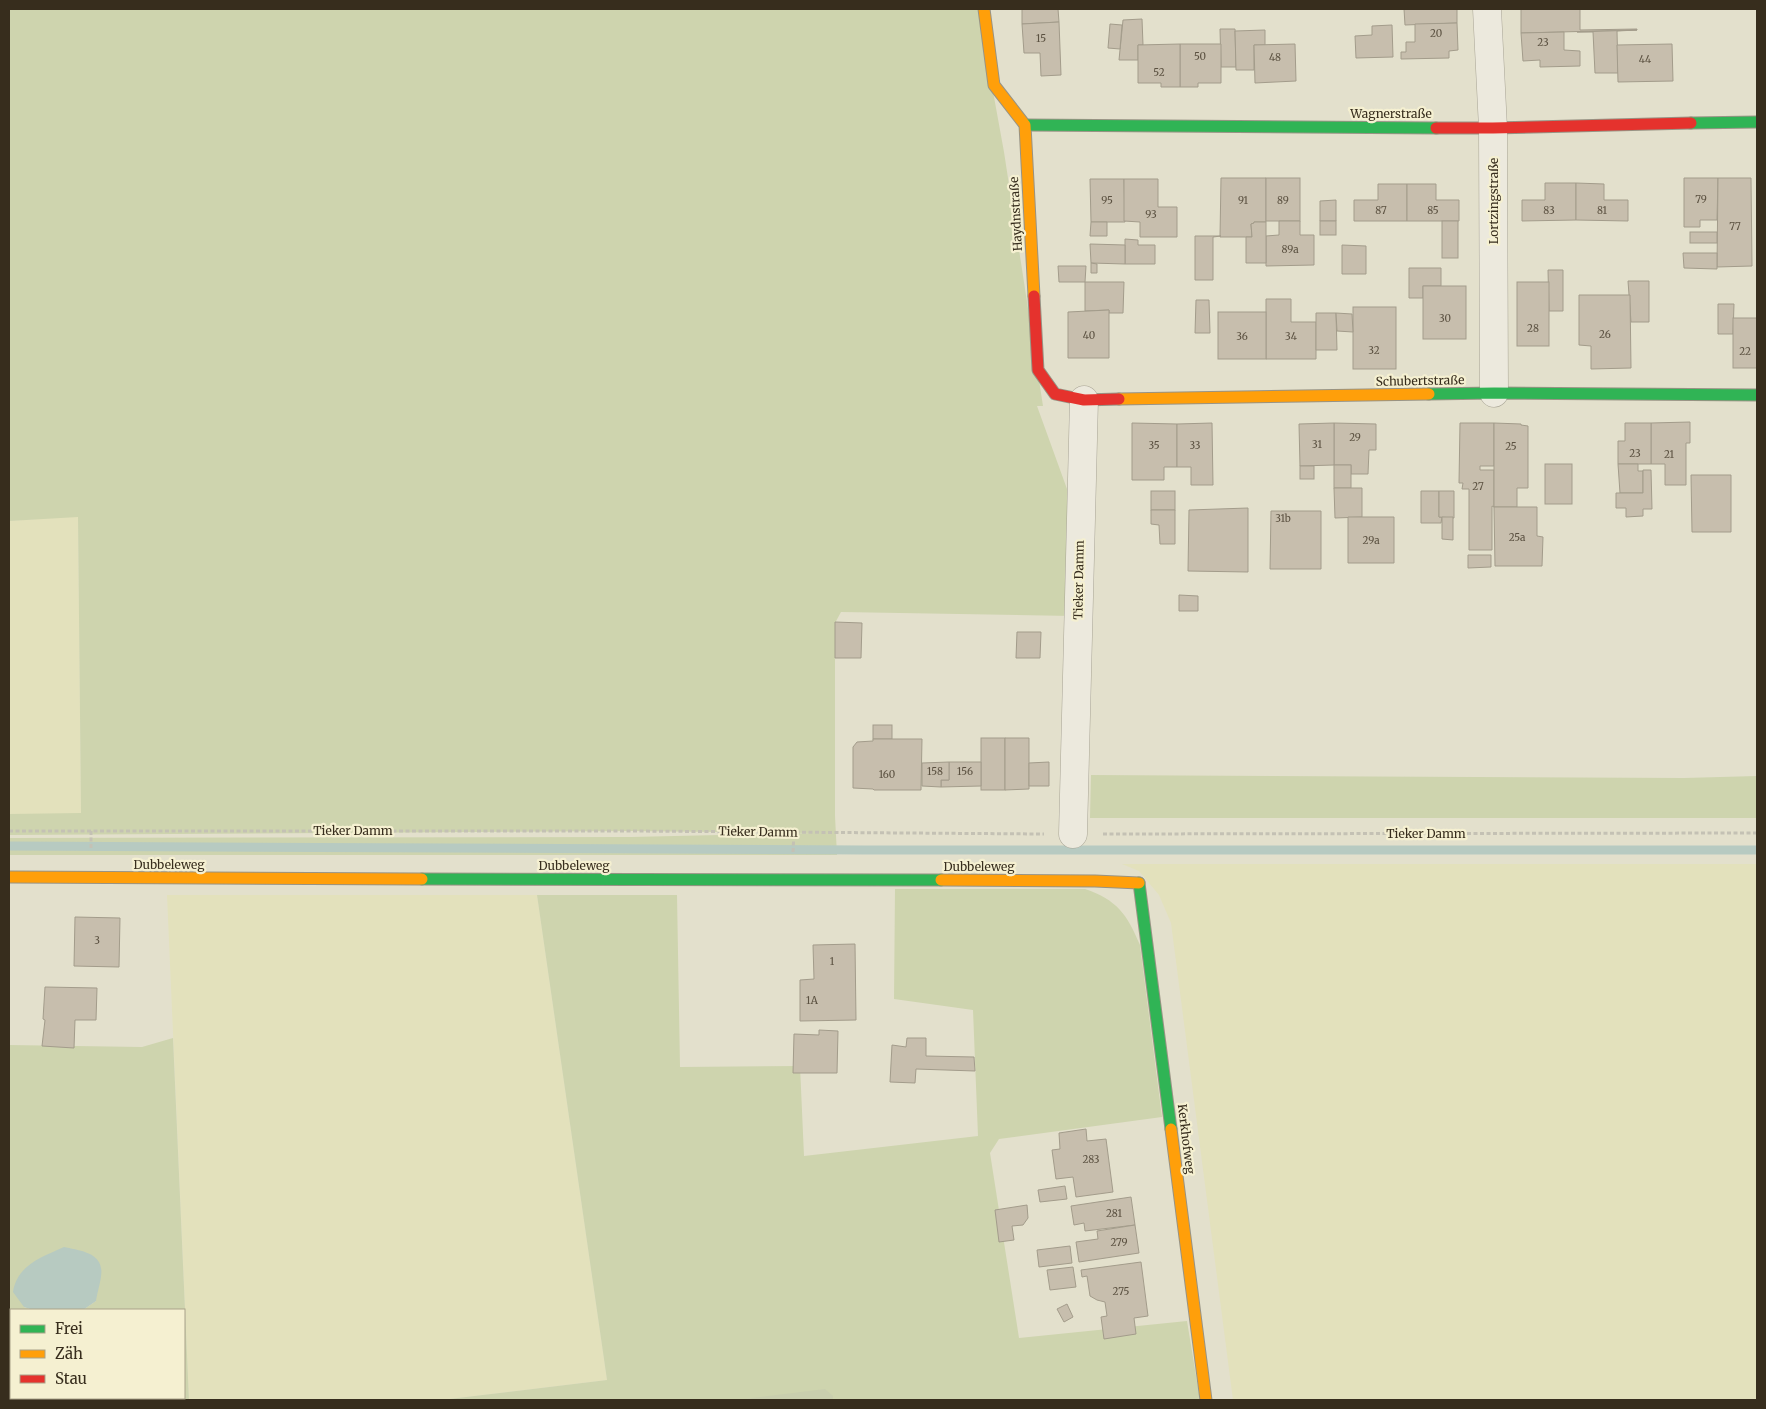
<svg xmlns="http://www.w3.org/2000/svg" width="1766" height="1409" font-family="Merriweather,serif">
<style>
.farmland{fill:#e3e1bc}
.green{fill:#ced4ae;fill-rule:evenodd}
.cemetery{fill:#c9ceae}
.water{fill:#b7cac1}
.lines{fill:none;stroke-linecap:round;stroke-linejoin:round}
.stream{stroke:#b7cac1;stroke-width:9}
.building{fill:#c7bead;stroke:#a39c8b}
.street-casing{stroke:#a8a495;stroke-width:29}
.fast-casing{stroke:#989384;stroke-width:13}
.slow-casing{stroke:#989384;stroke-width:13}
.jam-casing{stroke:#989384;stroke-width:13}
.path{stroke:#c4c1b4;stroke-width:3;stroke-dasharray:4 2.5;stroke-linecap:butt}
.street{stroke:#ece9dd;stroke-width:28}
.fast{stroke:#30b455;stroke-width:11}
.slow{stroke:#ff9f0a;stroke-width:11}
.jam{stroke:#e5322d;stroke-width:11}
.labels{text-anchor:middle;stroke-width:4.5;stroke-linejoin:round;paint-order:stroke}
.number-label{font-size:10px;fill:#5b5141}
.street-label{font-size:12px;fill:#372d1d;stroke:#f5f0d1}
</style>
<rect width="100%" height="100%" fill="#e3e0cc"/>
<g class="farmland">
<path d="M78 516 81 814H9V521Z"/>
<path d="M1122 864H1757V1400H1233L1171 923 1159 895 1139 871Z"/>
<path d="M167 895H537L607 1380 441 1400H189Z"/>
</g>
<g class="green">
<path d="M9 9H978L1004 152 1043 406H1037L1067 489 1073 616 841 612 835 623V816L837 855H9V838L631 837 814 833 631 831 9 835V814L81 813 78 517 9 521Z"/>
<path d="M1091 775 1684 778 1757 776V818H1090Z"/>
<path d="M895 889H1085C1117 900 1127 914 1140 945L1162 1117 999 1139 990 1153 1019 1338 1187 1321 1200 1400H833V1396L756 1398 736 1400H441L607 1380 537 895H677L680 1067 800 1066 804 1156 978 1136 973 1010 894 999Z"/>
<path d="M173 1038 189 1400H9V1045L142 1047ZM96 1301 83 1310H184V1398H11V1310H33L24 1307Z"/>
</g>
<path class="cemetery" d="M825 1389 833 1396V1400H736Z"/>
<path class="water" d="M64 1247C77 1250 99 1252 101 1268 103 1275 97 1293 96 1301L83 1310H33L24 1307 13 1292C17 1265 42 1257 64 1247Z"/>
<g class="lines">
<path class="stream" d="M9 846 864 850H1757"/>
</g>
<g class="building">
<path d="M1022 9H1058L1059 22 1022 24Z"/>
<path d="M1404 9H1457V23L1405 25Z"/>
<path d="M1521 9H1580V30L1637 29V30L1521 33Z"/>
<path d="M1142 19 1143 45H1138V60H1119L1123 20Z"/>
<path d="M1059 22 1061 75 1041 76 1040 53H1024L1022 24Z"/>
<path d="M1457 23 1458 50 1449 51V58L1401 59V52H1406V42H1415V24Z"/>
<path d="M1110 24 1122 25 1120 49 1108 48Z"/>
<path d="M1392 25 1393 57 1356 58 1355 36 1372 35V26Z"/>
<path d="M1220 29H1235L1236 67H1221Z"/>
<path d="M1265 30V45H1254V70H1236L1235 31Z"/>
<path d="M1637 30 1617 31 1618 73H1595L1593 32H1577Z"/>
<path d="M1564 32V50L1580 51V66L1540 67V60L1523 61 1521 33Z"/>
<path d="M1180 44H1221V83H1198V87H1180Z"/>
<path d="M1180 44V87H1161V83H1138V45Z"/>
<path d="M1295 44 1296 81 1255 83 1254 45Z"/>
<path d="M1672 44 1673 81 1618 82 1617 45Z"/>
<path d="M1221 178H1266V222H1254V223L1251 224 1252 237H1220Z"/>
<rect x="1266" y="178" width="34" height="43"/>
<path d="M1684 178H1718L1717 220H1700V227H1684Z"/>
<path d="M1718 178H1751L1752 266 1717 267Z"/>
<path d="M1090 179H1124L1125 222H1091Z"/>
<path d="M1124 179H1158V207H1177V237H1140V222L1124 221Z"/>
<path d="M1545 183H1576V220L1522 221V200H1545Z"/>
<path d="M1576 183 1604 184V200H1628V221L1576 220Z"/>
<path d="M1378 184H1407V221H1354V200H1378Z"/>
<path d="M1407 184H1436V200H1459V221H1407Z"/>
<path d="M1336 200V221H1320V201Z"/>
<path d="M1279 221H1300V235H1314V265L1266 266V236L1279 235Z"/>
<rect x="1320" y="221" width="16" height="14"/>
<rect x="1442" y="221" width="16" height="37"/>
<path d="M1091 222H1107V236H1090Z"/>
<path d="M1254 222H1266V263H1246V237H1252L1251 224 1254 223Z"/>
<rect x="1690" y="232" width="27" height="11"/>
<path d="M1195 236H1221L1213 237V280H1195Z"/>
<path d="M1125 239 1138 240V245H1155V264H1125Z"/>
<path d="M1090 244 1125 245V264L1091 263Z"/>
<path d="M1342 245 1366 246V274H1342Z"/>
<path d="M1683 253H1717V269L1684 268Z"/>
<path d="M1091 263 1097 264V273H1091Z"/>
<path d="M1058 266H1086L1085 282H1059Z"/>
<path d="M1409 268H1441V286H1423V298H1409Z"/>
<path d="M1548 270H1563V311H1549Z"/>
<path d="M1628 281H1649V322H1631Z"/>
<path d="M1085 282H1124L1123 313H1109V310L1085 311Z"/>
<rect x="1517" y="282" width="32" height="64"/>
<rect x="1423" y="286" width="43" height="53"/>
<path d="M1579 295H1630L1631 368 1591 369V346L1579 345Z"/>
<path d="M1266 299H1291V322H1316V359H1266Z"/>
<path d="M1196 300H1209L1210 333H1195Z"/>
<path d="M1718 304H1734L1733 334H1718Z"/>
<rect x="1353" y="307" width="43" height="62"/>
<path d="M1109 310V358H1068V312Z"/>
<rect x="1218" y="312" width="48" height="47"/>
<path d="M1316 313H1336L1337 350H1316Z"/>
<path d="M1336 313 1352 314 1353 332 1337 331Z"/>
<rect x="1733" y="318" width="24" height="50"/>
<path d="M1690 422V443H1686V485H1665V464H1651V423Z"/>
<path d="M1132 423 1177 424V467H1164V480H1132Z"/>
<path d="M1212 423 1213 485H1191V467H1177V424Z"/>
<path d="M1334 423 1376 424V450H1369L1368 474H1351V465H1334Z"/>
<path d="M1334 423V465L1300 466 1299 424Z"/>
<path d="M1460 423H1494V466H1480V470H1494V507L1492 506V550H1469V489H1462L1463 483H1459Z"/>
<path d="M1494 423 1521 424V425L1528 426V488H1517V507H1494Z"/>
<path d="M1625 423H1651V464H1618V441H1625Z"/>
<rect x="1545" y="464" width="27" height="40"/>
<path d="M1618 464H1638V471H1643V493H1620Z"/>
<rect x="1334" y="465" width="17" height="23"/>
<rect x="1300" y="466" width="14" height="13"/>
<path d="M1643 470H1651L1652 509H1643V516L1626 517V508H1616V493H1643Z"/>
<path d="M1691 475H1731V532H1692Z"/>
<path d="M1334 488H1362V517L1335 518Z"/>
<rect x="1151" y="491" width="24" height="19"/>
<path d="M1421 491H1439V517H1442L1441 523H1421Z"/>
<path d="M1439 491H1454V518L1439 517Z"/>
<path d="M1494 507H1537V536L1543 537 1542 566H1495Z"/>
<path d="M1248 508V572L1188 571 1189 510Z"/>
<path d="M1151 510H1175V544H1160L1159 525 1151 524Z"/>
<path d="M1271 511H1321V569H1270Z"/>
<path d="M1362 517H1394V563H1348V517Z"/>
<path d="M1442 517H1453V540L1442 539Z"/>
<path d="M1468 555H1491V567L1468 568Z"/>
<path d="M1179 595 1198 596V611H1179Z"/>
<path d="M835 622 862 623 861 658H835Z"/>
<path d="M1017 632H1041L1040 658H1016Z"/>
<rect x="873" y="725" width="19" height="14"/>
<rect x="981" y="738" width="24" height="52"/>
<path d="M1005 738H1029V789L1005 790Z"/>
<path d="M873 739H922L921 790H874L873 789 853 788V747L857 742 873 741Z"/>
<path d="M949 762H981V786L941 787V780H949Z"/>
<path d="M949 762V780H941V787L922 786V763Z"/>
<path d="M1049 762V786H1029V763Z"/>
<path d="M75 917 120 918 119 967 74 966Z"/>
<path d="M855 944 856 1020 800 1021V980L814 979 813 945Z"/>
<path d="M45 987 97 988 96 1020H75L74 1048 42 1046 45 1020 43 1019Z"/>
<path d="M819 1030 838 1031 837 1073H793L794 1034 819 1035Z"/>
<path d="M907 1038H926V1056L974 1057 975 1071 916 1069 915 1083 890 1082 892 1045 906 1047Z"/>
<path d="M1086 1129 1087 1141 1106 1139 1113 1192 1076 1197 1073 1177 1056 1179 1052 1150 1060 1149 1059 1133Z"/>
<path d="M1065 1186 1067 1199 1040 1202 1038 1190Z"/>
<path d="M1131 1197 1135 1225 1085 1231 1084 1223 1074 1225 1071 1206Z"/>
<path d="M1027 1205 1028 1218 1023 1225 1012 1226 1014 1240 999 1242 995 1210Z"/>
<path d="M1135 1225 1139 1253 1079 1262 1076 1242 1098 1239 1097 1231Z"/>
<path d="M1070 1246 1072 1263 1039 1267 1037 1250Z"/>
<path d="M1141 1262 1148 1316 1134 1318 1136 1334 1104 1339 1101 1317 1107 1316 1105 1302 1097 1300 1090 1296 1087 1276 1082 1277 1081 1270Z"/>
<path d="M1073 1267 1076 1287 1050 1290 1047 1270Z"/>
<path d="M1067 1304 1073 1317 1064 1322 1057 1309Z"/>
</g>
<g class="lines">
<defs>
<g id="street">
<path d="M1487 9 1493 128 1494 393"/>
<path d="M1073 834 1084 400"/>
</g>
<g id="fast">
<path d="M1691 123 1757 122"/>
<path d="M1025 125 1436 128"/>
<path d="M1429 394 1494 393 1757 395"/>
<path d="M422 879 941 880"/>
<path d="M1139 883 1171 1129"/>
</g>
<g id="slow">
<path d="M984 9 994 85 1025 125 1034 296"/>
<path d="M1119 399 1429 394"/>
<path d="M9 877 422 879"/>
<path d="M941 880 1095 881 1139 883"/>
<path d="M1171 1129 1206 1400"/>
</g>
<g id="jam">
<path d="M1436 128H1493L1691 123"/>
<path d="M1034 296 1038 370 1055 394 1084 400 1119 399"/>
</g>
</defs>
<use href="#street" class="street-casing"/>
<use href="#fast" class="fast-casing"/>
<use href="#slow" class="slow-casing"/>
<use href="#jam" class="jam-casing"/>
<g class="path">
<path d="M9 831H631L1044 834"/>
<path d="M91 831V848"/>
<path d="M1103 834 1757 833"/>
<path d="M793 852 794 832"/>
</g>
<use href="#street" class="street"/>
<use href="#fast" class="fast"/>
<use href="#slow" class="slow"/>
<use href="#jam" class="jam"/>
</g>
<g class="labels">
<g class="number-label">
<text x="1436" y="37">20</text>
<text x="1041" y="42">15</text>
<text x="1543" y="46">23</text>
<text x="1200" y="60">50</text>
<text x="1275" y="61">48</text>
<text x="1645" y="63">44</text>
<text x="1159" y="76">52</text>
<text x="1701" y="203">79</text>
<text x="1107" y="204">95</text>
<text x="1243" y="204">91</text>
<text x="1283" y="204">89</text>
<text x="1381" y="214">87</text>
<text x="1433" y="214">85</text>
<text x="1549" y="214">83</text>
<text x="1602" y="214">81</text>
<text x="1151" y="218">93</text>
<text x="1735" y="230">77</text>
<text x="1290" y="253">89a</text>
<text x="1445" y="322">30</text>
<text x="1533" y="332">28</text>
<text x="1605" y="338">26</text>
<text x="1089" y="339">40</text>
<text x="1242" y="340">36</text>
<text x="1291" y="340">34</text>
<text x="1374" y="354">32</text>
<text x="1745" y="355">22</text>
<text x="1355" y="441">29</text>
<text x="1317" y="448">31</text>
<text x="1154" y="449">35</text>
<text x="1195" y="449">33</text>
<text x="1511" y="450">25</text>
<text x="1635" y="457">23</text>
<text x="1669" y="458">21</text>
<text x="1478" y="490">27</text>
<text x="1283" y="522">31b</text>
<text x="1517" y="541">25a</text>
<text x="1371" y="544">29a</text>
<text x="935" y="775">158</text>
<text x="965" y="775">156</text>
<text x="887" y="778">160</text>
<text x="97" y="944">3</text>
<text x="832" y="965">1</text>
<text x="812" y="1004">1A</text>
<text x="1091" y="1163">283</text>
<text x="1114" y="1217">281</text>
<text x="1119" y="1246">279</text>
<text x="1121" y="1295">275</text>
</g>
<g class="street-label">
<text x="1391" y="118">Wagnerstraße</text>
<text transform="translate(1494 201) rotate(-90)" y="4">Lortzingstraße</text>
<text transform="translate(1016 214) rotate(-93)" y="4">Haydnstraße</text>
<text transform="translate(1420 381) rotate(-1)" y="4">Schubertstraße</text>
<text transform="translate(1079 580) rotate(-89)" y="4">Tieker Damm</text>
<text x="353" y="835">Tieker Damm</text>
<text transform="translate(758 832) rotate(1)" y="4">Tieker Damm</text>
<text x="1426" y="838">Tieker Damm</text>
<text x="169" y="869">Dubbeleweg</text>
<text x="574" y="870">Dubbeleweg</text>
<text x="979" y="871">Dubbeleweg</text>
<text transform="translate(1186 1139) rotate(83)" y="4">Kerkhofweg</text>
</g>
</g>
<rect width="1766" height="1409" fill="none" stroke="#372d1d" stroke-width="20"/>
<rect x="10" y="1309" width="175" height="90" fill="#f5f0d1" stroke="#a9a289"/>
<rect x="20" y="1325" width="25" height="8" fill="#30b455" stroke="#a9a289"/>
<text x="55" y="1334" font-size="15" fill="#372d1d">Frei</text>
<rect x="20" y="1350" width="25" height="8" fill="#ff9f0a" stroke="#a9a289"/>
<text x="55" y="1359" font-size="15" fill="#372d1d">Zäh</text>
<rect x="20" y="1375" width="25" height="8" fill="#e5322d" stroke="#a9a289"/>
<text x="55" y="1384" font-size="15" fill="#372d1d">Stau</text>
</svg>
